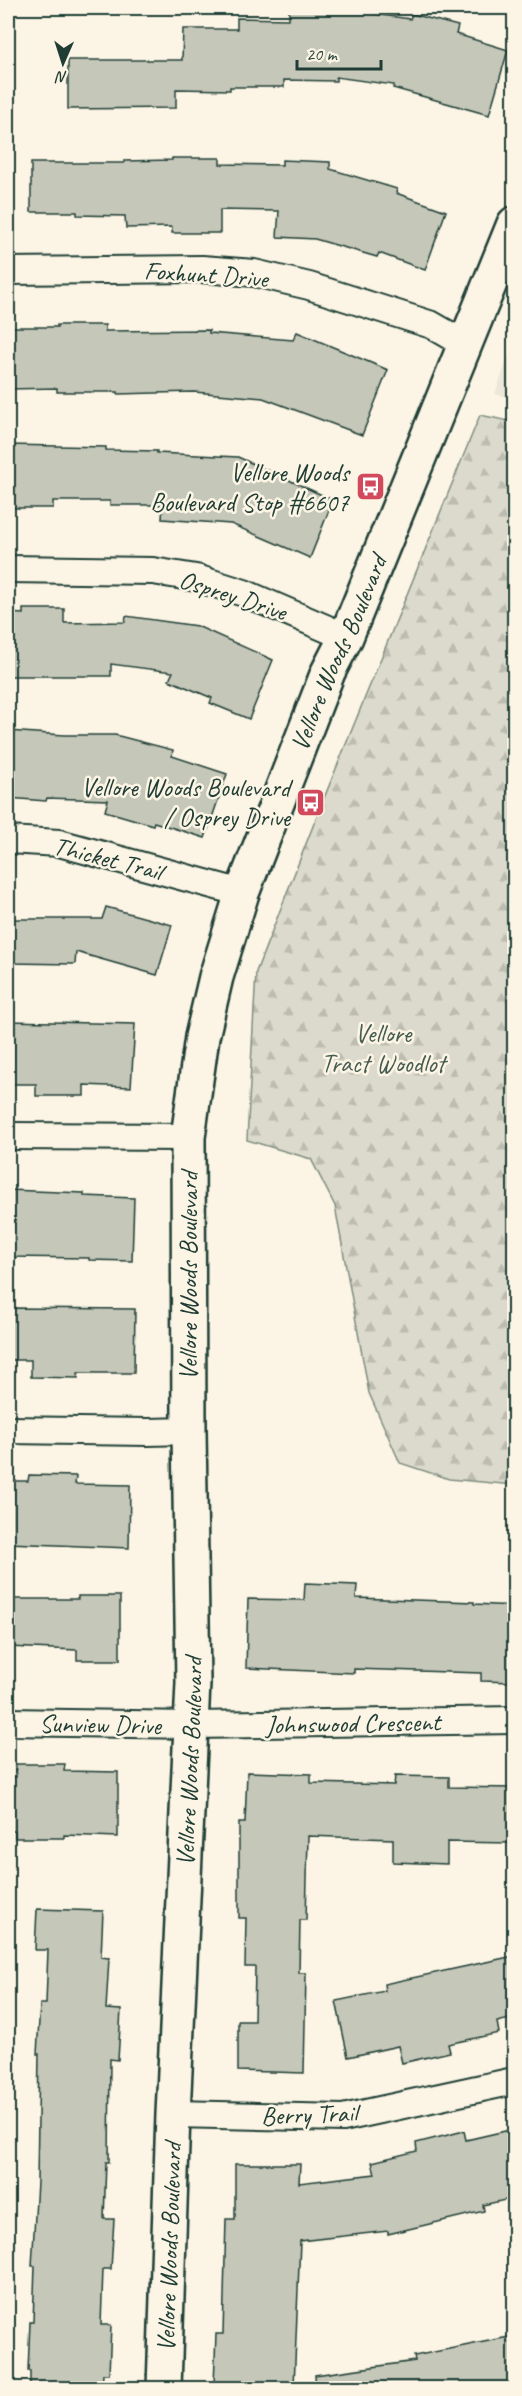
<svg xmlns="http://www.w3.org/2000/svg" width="522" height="2396" font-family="Caveat,sans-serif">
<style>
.built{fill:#ece7d8}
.forest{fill:url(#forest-firs);stroke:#7e8c80;stroke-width:1.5}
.building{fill:#c5c7b9;stroke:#1f3d34;stroke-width:1.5}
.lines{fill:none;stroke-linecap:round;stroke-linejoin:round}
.minor-casing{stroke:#1f3d34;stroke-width:30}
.tertiary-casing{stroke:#1f3d34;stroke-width:38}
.minor{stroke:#fcf5e5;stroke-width:26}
.tertiary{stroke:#fcf5e5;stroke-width:33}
.labels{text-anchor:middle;stroke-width:5;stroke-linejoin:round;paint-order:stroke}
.street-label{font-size:26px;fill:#1f3d34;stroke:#fcf5e5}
.poi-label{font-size:26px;fill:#1f3d34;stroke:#fcf5e5;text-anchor:end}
.park-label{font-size:26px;fill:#455c52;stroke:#fcf5e5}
</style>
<defs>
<pattern id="forest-firs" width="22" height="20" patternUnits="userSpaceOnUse" patternTransform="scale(1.5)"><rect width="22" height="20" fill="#dcdacc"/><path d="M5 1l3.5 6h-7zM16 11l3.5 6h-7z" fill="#bcbcb0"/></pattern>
</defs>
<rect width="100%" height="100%" fill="#fcf5e5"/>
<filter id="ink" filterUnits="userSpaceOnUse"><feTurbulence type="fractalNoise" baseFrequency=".0167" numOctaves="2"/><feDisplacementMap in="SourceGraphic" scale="12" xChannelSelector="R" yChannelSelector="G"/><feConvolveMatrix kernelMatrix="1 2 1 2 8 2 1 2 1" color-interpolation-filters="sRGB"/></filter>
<g filter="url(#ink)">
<path class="built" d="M514 341V399L495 394Z"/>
<path class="forest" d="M480 415 514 422V1485L449 1479 400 1463 369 1393 335 1206 311 1159 247 1140 256 972 320 808Z"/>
<g class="building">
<path d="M289 8H331L410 19 412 14 458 26 456 34 508 50 489 115 393 88 394 85 336 77V81L284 80V87H230V90L176 89V108L68 109V60H182L183 29H237V18L289 19Z"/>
<path d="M172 158H220V164L282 165V160L330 162V169L397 189 396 193 446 211 425 270 379 253 377 257 315 239 277 237 279 211 220 210V233H172V227L126 228 125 216 77 215V212H31V163H124V161L172 160Z"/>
<path d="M57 325H105V331L209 330V333L293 340 297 332 388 370 362 435 263 398 194 392 118 394V392H57V388L8 389V327H57Z"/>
<path d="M8 445 106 447V450L157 451V453L238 457 333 500 310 558 231 524 162 519 163 505H110V501H53V508H8Z"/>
<path d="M23 609H64V623L125 622 126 616 197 626 273 660 249 719 210 703 212 698 169 680 173 672 111 664V676H8V613L23 614Z"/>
<path d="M8 731 64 735H115L173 750 172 756 227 774 205 838 154 822 153 825 105 811 108 800 47 798 46 801 8 798Z"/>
<path d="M106 907 172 925 157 975 76 952 75 964 8 963V919H102Z"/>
<path d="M8 1021 135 1024 131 1087 84 1085V1096H36V1084H8Z"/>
<path d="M8 1190 84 1193V1196L134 1198 132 1261 89 1260V1258L8 1257Z"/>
<path d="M8 1308 135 1309 134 1373H78V1378L31 1377V1360H8Z"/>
<path d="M29 1475 76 1476 75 1484 130 1485 129 1548 8 1543V1481H28Z"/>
<path d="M305 1583 357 1585 356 1598 474 1602V1604L514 1606V1682L481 1681V1673L354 1669V1673L246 1668 248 1599 304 1600Z"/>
<path d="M78 1596H120V1660H77V1650L8 1647V1599H78Z"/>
<path d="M16 1764H65L64 1771 118 1772V1837L64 1835V1838H15V1831H8V1777H16Z"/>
<path d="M247 1772 311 1774V1783L394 1785 395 1776 449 1777V1787L514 1788V1843L447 1842V1864L393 1862V1839L308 1836 306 1920H300L299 1973H306L304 2073 238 2071V2021H254L255 1967H245L246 1918H239V1823H245Z"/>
<path d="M37 1909 103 1911 101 1957 109 1958 106 2009 121 2010 118 2060 110 2059 109 2162H106L104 2219H114L111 2269H103L101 2325H111L109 2374H103L102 2388H30V2371H28L30 2322H33L35 2266H32L37 2182 39 2054H37L40 2004H46L48 1950H35Z"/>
<path d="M514 1956V2018L497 2022 499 2033 448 2044 450 2052 402 2063 398 2046 348 2057 336 2001 385 1991 384 1984Z"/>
<path d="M514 2129V2198L483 2205 484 2211 388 2234V2231L300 2241 294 2386 214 2384 216 2334H223L226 2219H235V2164H300L299 2183 375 2174 372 2162 417 2151 416 2143 464 2131 466 2140Z"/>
<path d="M514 2336V2388H316L315 2375 415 2361 414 2356Z"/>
</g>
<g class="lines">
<defs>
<g id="minor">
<path d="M8 271 202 269 254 273 309 286 432 325 465 344"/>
<path d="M8 569 153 571 196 578 244 593 346 637"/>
<path d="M8 840 59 843 242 893"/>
<path d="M8 1136 188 1137"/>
<path d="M8 1430 148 1432 189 1431"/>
<path d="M8 1722 192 1725 514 1720"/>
<path d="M173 2114 343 2118 514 2081"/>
</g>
<g id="tertiary">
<path id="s1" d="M164 2388 173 2114 193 1683 189 1431 188 1137 202 1037 216 977 242 893 328 672 346 637 514 224"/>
</g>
</defs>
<use href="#minor" class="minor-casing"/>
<use href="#tertiary" class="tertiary-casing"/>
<use href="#minor" class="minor"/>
<use href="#tertiary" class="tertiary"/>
</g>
</g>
<defs>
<symbol id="bus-square" viewBox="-11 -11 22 22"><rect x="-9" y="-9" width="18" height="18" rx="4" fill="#d1495b" stroke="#fcf5e5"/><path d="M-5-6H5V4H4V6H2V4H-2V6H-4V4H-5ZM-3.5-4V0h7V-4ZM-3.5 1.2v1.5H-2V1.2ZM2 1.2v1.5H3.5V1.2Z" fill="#fff"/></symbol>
</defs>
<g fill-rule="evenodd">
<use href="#bus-square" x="354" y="470" width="33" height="33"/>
<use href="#bus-square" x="294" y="786" width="33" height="33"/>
</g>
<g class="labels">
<g class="street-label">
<text transform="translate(206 274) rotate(4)" y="9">Foxhunt Drive</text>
<text transform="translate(233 595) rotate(18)" y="9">Osprey Drive</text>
<text dy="9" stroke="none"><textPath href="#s1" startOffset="1761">Vellore Woods Boulevard</textPath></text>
<text transform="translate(108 858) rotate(14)" y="9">Thicket Trail</text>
<text transform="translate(188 1276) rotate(-90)" y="9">Vellore Woods Boulevard</text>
<text transform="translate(353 1723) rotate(-1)" y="9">Johnswood Crescent</text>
<text transform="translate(100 1724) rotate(1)" y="9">Sunview Drive</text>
<text dy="9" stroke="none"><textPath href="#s1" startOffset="627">Vellore Woods Boulevard</textPath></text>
<text transform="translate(309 2114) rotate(-2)" y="9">Berry Trail</text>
<text dy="9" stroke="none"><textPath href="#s1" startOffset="141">Vellore Woods Boulevard</textPath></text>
</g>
<g class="poi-label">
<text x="349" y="481">Vellore Woods<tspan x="349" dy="30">Boulevard Stop #6607</tspan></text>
<text x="290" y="796">Vellore Woods Boulevard<tspan x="290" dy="30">/ Osprey Drive</tspan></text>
</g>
<g class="park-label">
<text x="383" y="1042">Vellore<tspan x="383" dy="30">Tract Woodlot</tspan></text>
</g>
</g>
<rect width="522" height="2396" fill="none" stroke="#fcf5e5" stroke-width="30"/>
<rect x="15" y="15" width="492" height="2366" fill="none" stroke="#1f3d34" stroke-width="2" filter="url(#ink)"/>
<g transform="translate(63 63) rotate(183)" stroke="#fcf5e5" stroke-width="4.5" paint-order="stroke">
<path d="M0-4.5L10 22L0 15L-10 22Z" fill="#1f3d34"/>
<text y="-9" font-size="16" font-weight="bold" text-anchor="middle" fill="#1f3d34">N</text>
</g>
<path d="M297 60v9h84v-9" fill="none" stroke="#1f3d34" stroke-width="3"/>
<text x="306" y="60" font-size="18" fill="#1f3d34" stroke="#fcf5e5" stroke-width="4.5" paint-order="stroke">20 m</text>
</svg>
